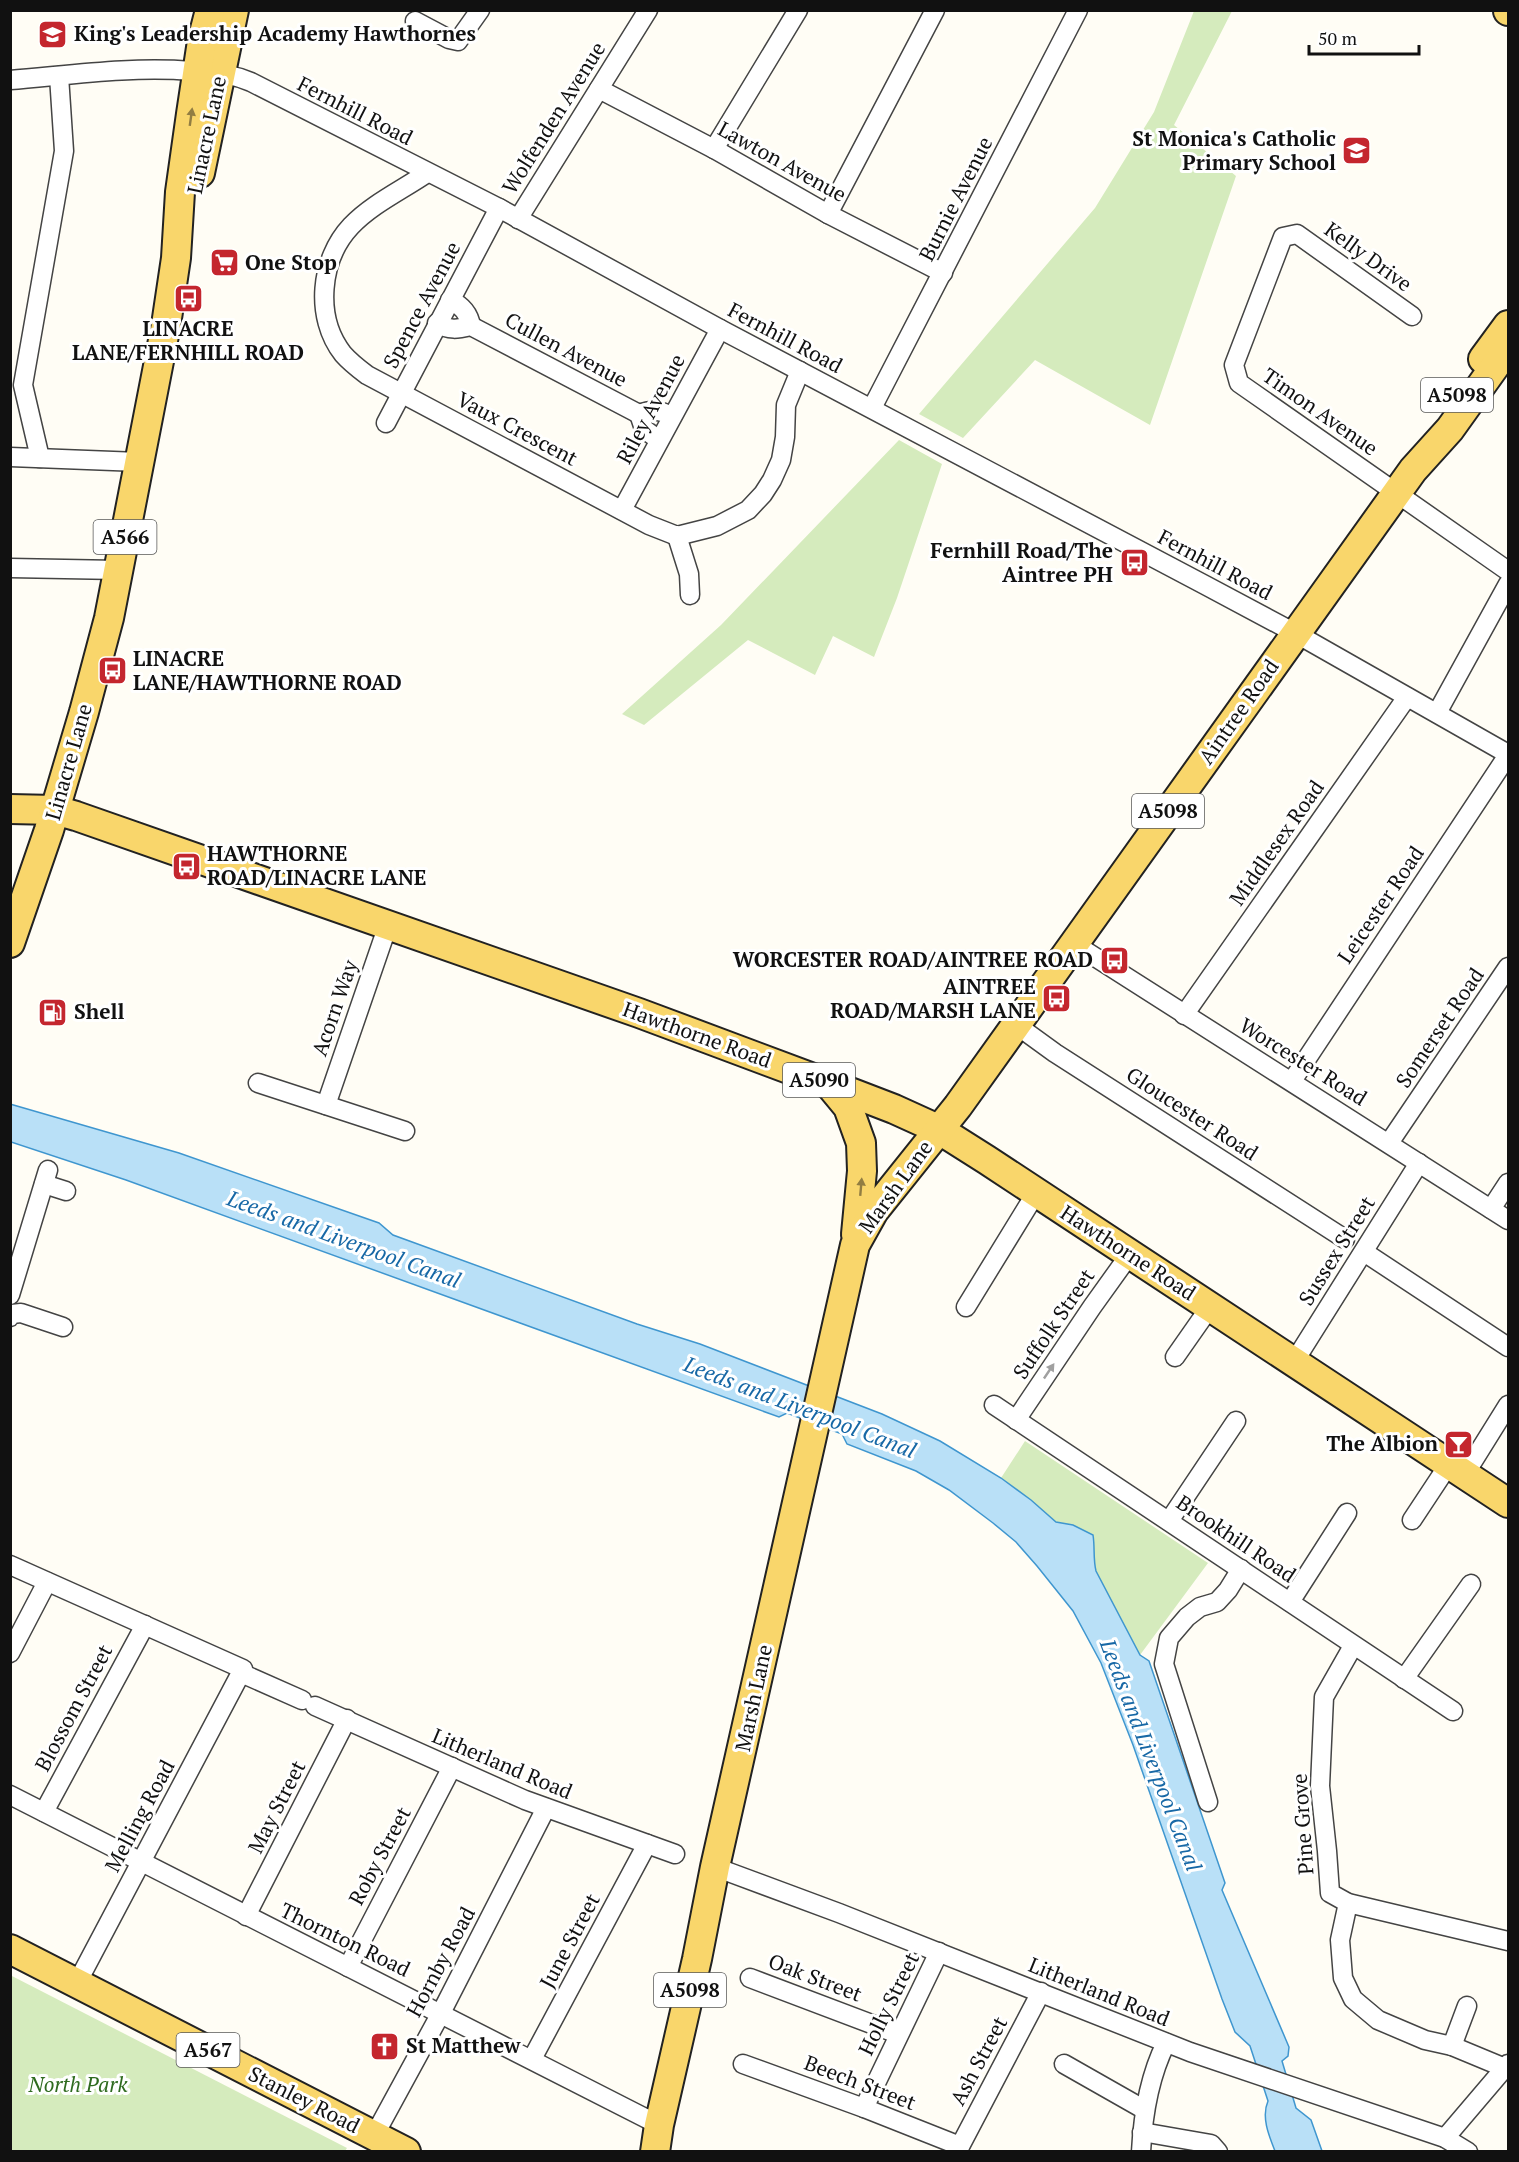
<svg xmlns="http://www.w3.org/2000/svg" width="1519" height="2162" font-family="'PT Serif',serif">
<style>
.green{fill:#d5ebbd}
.water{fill:#b9e0f7;stroke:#3f96cf;stroke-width:1.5}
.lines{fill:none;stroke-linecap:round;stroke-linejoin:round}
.street-casing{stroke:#444;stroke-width:21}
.primary-casing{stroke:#222;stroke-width:32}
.street{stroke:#fff;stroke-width:18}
.primary{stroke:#f9d66b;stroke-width:28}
.oneway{fill:#917d42}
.oneway2{fill:#a0a0a0}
.labels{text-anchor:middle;stroke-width:6;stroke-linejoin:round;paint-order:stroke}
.shield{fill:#fff;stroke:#585858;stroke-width:1.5}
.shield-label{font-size:20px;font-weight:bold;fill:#111}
.poi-label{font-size:21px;font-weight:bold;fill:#111;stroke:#fff;text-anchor:start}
.street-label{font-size:21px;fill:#111;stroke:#fff}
.park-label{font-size:21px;font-style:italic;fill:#2f6b1f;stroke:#fff}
.water-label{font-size:22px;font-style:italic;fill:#1768a6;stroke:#fff}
</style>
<rect width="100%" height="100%" fill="#fffdf5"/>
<g class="green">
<path d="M1194 11H1232L1174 125 1236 176 1150 425 1035 360 963 438 919 414 1095 208 1154 112Z"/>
<path d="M899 440 942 464 897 598 874 657 833 636 815 675 748 640 644 725 622 714 721 625Z"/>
<path d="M1025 1441 1208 1563 1140 1655 1096 1571 1094 1564 1095 1555 1073 1525 1056 1522 1001 1478Z"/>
<path d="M10 1975 347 2148 345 2151H11Z"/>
</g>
<path class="water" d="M10 1104 179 1153 379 1223 393 1235 637 1324 700 1344 882 1414 940 1441 1001 1478 1031 1500 1056 1522 1073 1525 1093 1535C1095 1547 1093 1559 1096 1571L1140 1655 1149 1661 1225 1883 1222 1890 1289 2047 1288 2056 1282 2061 1296 2108 1311 2120 1322 2151H1275C1269 2136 1261 2117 1268 2101L1250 2046 1235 2032 1222 1999 1133 1745 1101 1663 1073 1611 1037 1566 1016 1542 993 1523 949 1490 916 1471 847 1444 842 1434 787 1413 779 1417 126 1180 11 1142Z"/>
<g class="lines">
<defs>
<g id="street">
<path d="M415 21 449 39 458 41 480 10"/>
<path d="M10 80C71 75 131 66 192 71 215 73 229 73 251 82L499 208 720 329 1205 585 1295 633 1508 754"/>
<path d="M599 89 714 149 828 214 943 273"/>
<path d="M714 149 798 10"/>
<path d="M427 173C402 190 372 204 351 226 320 259 314 317 343 354 350 362 359 369 367 375L649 525 677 536 717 526 748 510 763 494 772 480 781 460 785 437 786 405 800 371"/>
<path d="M828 214 935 10"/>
<path d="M518 219 648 10"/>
<path d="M450 300C461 305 469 313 471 326"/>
<path d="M1412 316 1297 234 1283 237 1234 365 1239 383 1508 571"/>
<path d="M437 323C449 331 458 329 471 326L639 414"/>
<path d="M872 408 1078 10"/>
<path d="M639 414 644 429 659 440"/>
<path d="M639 414C652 409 660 410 672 416"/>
<path d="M386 423 499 208"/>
<path d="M10 457 139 462"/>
<path d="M40 458 23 385 64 151 59 76"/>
<path d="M622 510 720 329"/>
<path d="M677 536 689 574 690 595"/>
<path d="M10 568 119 570"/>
<path d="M1437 713 1508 584"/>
<path d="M1073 943 1508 1220"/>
<path d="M1184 1015 1407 697"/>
<path d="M1015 1024 1055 1053 1345 1239"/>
<path d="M1292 1081 1508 755"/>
<path d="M258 1083 405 1131"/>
<path d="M326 1105 388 925"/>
<path d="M1389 1143 1508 967"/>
<path d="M44 1184 66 1191"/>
<path d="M1491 1209 1508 1183"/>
<path d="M1364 1252 1508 1347"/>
<path d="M10 1295 48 1170"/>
<path d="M966 1307 1036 1193"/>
<path d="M10 1317 12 1314 21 1313 63 1327"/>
<path d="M1175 1357 1210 1307"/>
<path d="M1294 1362 1419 1163"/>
<path d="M994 1405 1453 1711"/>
<path d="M1016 1420 1092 1307 1130 1254"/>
<path d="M1465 1474 1508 1405"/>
<path d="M1412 1520 1449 1464"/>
<path d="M1169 1521 1236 1421"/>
<path d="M10 1565 243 1669 77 1983"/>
<path d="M1290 1602 1347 1513"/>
<path d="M1353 1646 1324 1697 1320 1786 1327 1851 1330 1893 1348 1903 1508 1941"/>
<path d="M10 1653 47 1582"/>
<path d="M241 1673 302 1700"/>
<path d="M1404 1679 1471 1584"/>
<path d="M315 1706 525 1800 675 1854"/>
<path d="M10 1795 659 2125"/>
<path d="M1208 1802 1164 1664 1169 1638 1187 1617 1200 1607 1217 1602 1228 1590 1241 1569"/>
<path d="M44 1812 145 1625"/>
<path d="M715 1867 839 1913 1190 2052 1445 2138 1468 2152"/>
<path d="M1348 1903 1340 1940 1343 1978 1353 1999 1378 2020 1425 2040 1452 2046 1505 2068"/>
<path d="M246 1916 347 1719"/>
<path d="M348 1967 452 1767"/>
<path d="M750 1978 898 2034"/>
<path d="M1452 2046 1467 2006"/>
<path d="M532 2059 647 1844"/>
<path d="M743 2064 864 2108 960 2146"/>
<path d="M1064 2064 1145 2110"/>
<path d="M864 2108 939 1952"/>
<path d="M1142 2132 1211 2144 1218 2152"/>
<path d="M374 2136 441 2013 546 1808"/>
<path d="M1445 2138 1508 2064"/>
<path d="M957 2152 1041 1992"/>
<path d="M1141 2152C1143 2113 1149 2077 1166 2043"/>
</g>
<g id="primary">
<path d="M1508 10V11"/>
<path d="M200 173 234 10"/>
<path d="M1483 359 1508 325"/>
<path d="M10 809 55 810 76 816 639 1013 829 1084 894 1109 938 1129 987 1160 1508 1503"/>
<path d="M10 943 49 830 84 712 109 618 166 325 176 258 180 192 191 114 202 41 210 10"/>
<path d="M829 1084 848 1107 861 1143 862 1171 856 1234"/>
<path d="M10 1949 406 2152"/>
<path d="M655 2152 659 2125 697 1959 715 1867 855 1245 874 1211 958 1106 1413 470 1450 429 1508 348"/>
</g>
</defs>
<use href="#street" class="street-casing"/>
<use href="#primary" class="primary-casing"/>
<use href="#street" class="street"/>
<use href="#primary" class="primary"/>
</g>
<defs><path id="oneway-solid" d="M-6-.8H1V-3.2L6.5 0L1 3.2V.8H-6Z" transform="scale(1.5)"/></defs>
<g class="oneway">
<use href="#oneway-solid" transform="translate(191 117) rotate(-82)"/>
<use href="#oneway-solid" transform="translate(861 1187) rotate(-85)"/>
</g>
<use class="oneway2" href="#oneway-solid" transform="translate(1049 1371) rotate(-56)"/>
<defs>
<symbol id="school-square" viewBox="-11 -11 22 22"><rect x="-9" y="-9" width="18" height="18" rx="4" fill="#c4262e" stroke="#fff"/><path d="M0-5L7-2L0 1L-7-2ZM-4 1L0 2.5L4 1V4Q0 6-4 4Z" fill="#fff"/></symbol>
<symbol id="supermarket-square" viewBox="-11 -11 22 22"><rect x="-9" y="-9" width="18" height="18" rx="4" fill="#c4262e" stroke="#fff"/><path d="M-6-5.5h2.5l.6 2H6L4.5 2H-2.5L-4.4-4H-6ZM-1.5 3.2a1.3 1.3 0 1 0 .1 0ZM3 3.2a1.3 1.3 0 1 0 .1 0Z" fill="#fff"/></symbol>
<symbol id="bus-square" viewBox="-11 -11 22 22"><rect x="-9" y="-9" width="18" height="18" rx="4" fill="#c4262e" stroke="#fff"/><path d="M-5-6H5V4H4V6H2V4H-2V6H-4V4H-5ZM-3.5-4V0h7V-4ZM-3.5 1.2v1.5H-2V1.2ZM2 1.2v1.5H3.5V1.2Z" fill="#fff"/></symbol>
<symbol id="fuel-square" viewBox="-11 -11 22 22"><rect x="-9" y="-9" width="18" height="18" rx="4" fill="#c4262e" stroke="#fff"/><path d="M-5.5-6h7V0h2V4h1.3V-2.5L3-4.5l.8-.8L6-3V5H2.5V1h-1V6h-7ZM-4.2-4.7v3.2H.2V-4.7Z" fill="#fff"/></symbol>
<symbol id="bar-square" viewBox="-11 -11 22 22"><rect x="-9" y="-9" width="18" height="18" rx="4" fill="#c4262e" stroke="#fff"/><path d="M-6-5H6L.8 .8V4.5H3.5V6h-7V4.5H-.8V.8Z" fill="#fff"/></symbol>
<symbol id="church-square" viewBox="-11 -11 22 22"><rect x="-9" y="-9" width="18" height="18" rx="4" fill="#c4262e" stroke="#fff"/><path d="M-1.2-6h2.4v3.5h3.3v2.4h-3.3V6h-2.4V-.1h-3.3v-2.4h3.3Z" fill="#fff"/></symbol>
</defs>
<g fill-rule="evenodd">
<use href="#school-square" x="36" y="18" width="33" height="33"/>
<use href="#school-square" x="1340" y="134" width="33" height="33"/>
<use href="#supermarket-square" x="208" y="246" width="33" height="33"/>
<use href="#bus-square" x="172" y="282" width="33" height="33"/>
<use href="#bus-square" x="1118" y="546" width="33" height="33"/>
<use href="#bus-square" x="96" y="654" width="33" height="33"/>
<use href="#bus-square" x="170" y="850" width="33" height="33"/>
<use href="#bus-square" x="1098" y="944" width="33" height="33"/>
<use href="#bus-square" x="1040" y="982" width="33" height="33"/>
<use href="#fuel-square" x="36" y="996" width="33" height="33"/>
<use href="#bar-square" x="1442" y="1428" width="33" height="33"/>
<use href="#church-square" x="368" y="2030" width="33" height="33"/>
</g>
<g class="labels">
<g class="shield">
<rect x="1421" y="378" width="72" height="34" rx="4.5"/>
<rect x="93.5" y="520" width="63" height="34" rx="4.5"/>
<rect x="1132" y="794" width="72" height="34" rx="4.5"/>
<rect x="783" y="1063" width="72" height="34" rx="4.5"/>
<rect x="654" y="1973" width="72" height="34" rx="4.5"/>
<rect x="176.5" y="2033" width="63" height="34" rx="4.5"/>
</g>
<g class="shield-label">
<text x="1457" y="402">A5098</text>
<text x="125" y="544">A566</text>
<text x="1168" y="818">A5098</text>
<text x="819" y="1087">A5090</text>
<text x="690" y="1997">A5098</text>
<text x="208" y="2057">A567</text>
</g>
<g class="poi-label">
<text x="74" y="41">King's Leadership Academy Hawthornes</text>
<text x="1336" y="146" text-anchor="end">St Monica's Catholic<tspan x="1336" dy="24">Primary School</tspan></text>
<text x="245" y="270">One Stop</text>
<text x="188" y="336" text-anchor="middle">LINACRE<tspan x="188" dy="24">LANE/FERNHILL ROAD</tspan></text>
<text x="1113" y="558" text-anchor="end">Fernhill Road/The<tspan x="1113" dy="24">Aintree PH</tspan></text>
<text x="133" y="666">LINACRE<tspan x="133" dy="24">LANE/HAWTHORNE ROAD</tspan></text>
<text x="207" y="861">HAWTHORNE<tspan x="207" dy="24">ROAD/LINACRE LANE</tspan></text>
<text x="1093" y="967" text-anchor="end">WORCESTER ROAD/AINTREE ROAD</text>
<text x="1036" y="994" text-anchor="end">AINTREE<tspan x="1036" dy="24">ROAD/MARSH LANE</tspan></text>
<text x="74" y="1019">Shell</text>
<text x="1438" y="1451" text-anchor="end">The Albion</text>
<text x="406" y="2053">St Matthew</text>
</g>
<g class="street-label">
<text transform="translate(355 111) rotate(27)" y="7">Fernhill Road</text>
<text transform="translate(554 118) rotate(-58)" y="7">Wolfenden Avenue</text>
<text transform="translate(207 135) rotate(-78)" y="7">Linacre Lane</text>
<text transform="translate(782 162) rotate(29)" y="7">Lawton Avenue</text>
<text transform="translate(956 199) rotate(-63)" y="7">Burnie Avenue</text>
<text transform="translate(1368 257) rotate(36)" y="7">Kelly Drive</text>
<text transform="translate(422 305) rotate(-62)" y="7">Spence Avenue</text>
<text transform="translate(785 338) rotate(28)" y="7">Fernhill Road</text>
<text transform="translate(566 350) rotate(28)" y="7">Cullen Avenue</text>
<text transform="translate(651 409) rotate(-62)" y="7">Riley Avenue</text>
<text transform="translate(1320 412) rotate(35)" y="7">Timon Avenue</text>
<text transform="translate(517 429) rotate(28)" y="7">Vaux Crescent</text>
<text transform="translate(1215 565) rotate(28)" y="7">Fernhill Road</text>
<text transform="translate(1239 712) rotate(-55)" y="7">Aintree Road</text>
<text transform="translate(69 762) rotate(-74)" y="7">Linacre Lane</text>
<text transform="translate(1277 843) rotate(-55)" y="7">Middlesex Road</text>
<text transform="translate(1381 905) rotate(-56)" y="7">Leicester Road</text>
<text transform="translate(335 1008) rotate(-71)" y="7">Acorn Way</text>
<text transform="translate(1440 1028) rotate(-56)" y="7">Somerset Road</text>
<text transform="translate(697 1035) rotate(20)" y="7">Hawthorne Road</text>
<text transform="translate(1303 1062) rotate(32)" y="7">Worcester Road</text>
<text transform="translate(1192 1114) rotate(33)" y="7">Gloucester Road</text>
<text transform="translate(896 1187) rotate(-54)" y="7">Marsh Lane</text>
<text transform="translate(1337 1251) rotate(-58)" y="7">Sussex Street</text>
<text transform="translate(1128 1253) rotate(33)" y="7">Hawthorne Road</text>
<text transform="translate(1054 1324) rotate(-56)" y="7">Suffolk Street</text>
<text transform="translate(1236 1539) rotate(34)" y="7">Brookhill Road</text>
<text transform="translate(754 1698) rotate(-78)" y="7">Marsh Lane</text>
<text transform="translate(74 1708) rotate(-62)" y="7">Blossom Street</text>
<text transform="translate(502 1764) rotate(23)" y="7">Litherland Road</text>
<text transform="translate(277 1807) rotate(-63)" y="7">May Street</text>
<text transform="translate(140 1816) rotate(-62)" y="7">Melling Road</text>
<text transform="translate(1303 1824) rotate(-94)" y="7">Pine Grove</text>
<text transform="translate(380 1856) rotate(-62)" y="7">Roby Street</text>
<text transform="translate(345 1940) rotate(26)" y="7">Thornton Road</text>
<text transform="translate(570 1941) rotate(-62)" y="7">June Street</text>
<text transform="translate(441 1962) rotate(-62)" y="7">Hornby Road</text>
<text transform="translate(815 1978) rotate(21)" y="7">Oak Street</text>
<text transform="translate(1099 1992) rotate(22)" y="7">Litherland Road</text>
<text transform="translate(889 2004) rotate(-64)" y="7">Holly Street</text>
<text transform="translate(979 2061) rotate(-62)" y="7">Ash Street</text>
<text transform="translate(860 2083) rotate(21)" y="7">Beech Street</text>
<text transform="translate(304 2100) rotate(27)" y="7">Stanley Road</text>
</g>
<g class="park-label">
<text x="78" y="2092">North Park</text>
</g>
<g class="water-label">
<text transform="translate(344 1239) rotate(20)" y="8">Leeds and Liverpool Canal</text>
<text transform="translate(800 1407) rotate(21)" y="8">Leeds and Liverpool Canal</text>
<text transform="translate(1151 1755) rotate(69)" y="8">Leeds and Liverpool Canal</text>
</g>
</g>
<rect width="1519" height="2162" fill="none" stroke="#111111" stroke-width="24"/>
<path d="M1309 45v9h110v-9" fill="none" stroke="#111111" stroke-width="3"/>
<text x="1318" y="45" font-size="18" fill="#111111" stroke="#ffffff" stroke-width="4.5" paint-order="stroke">50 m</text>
</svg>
